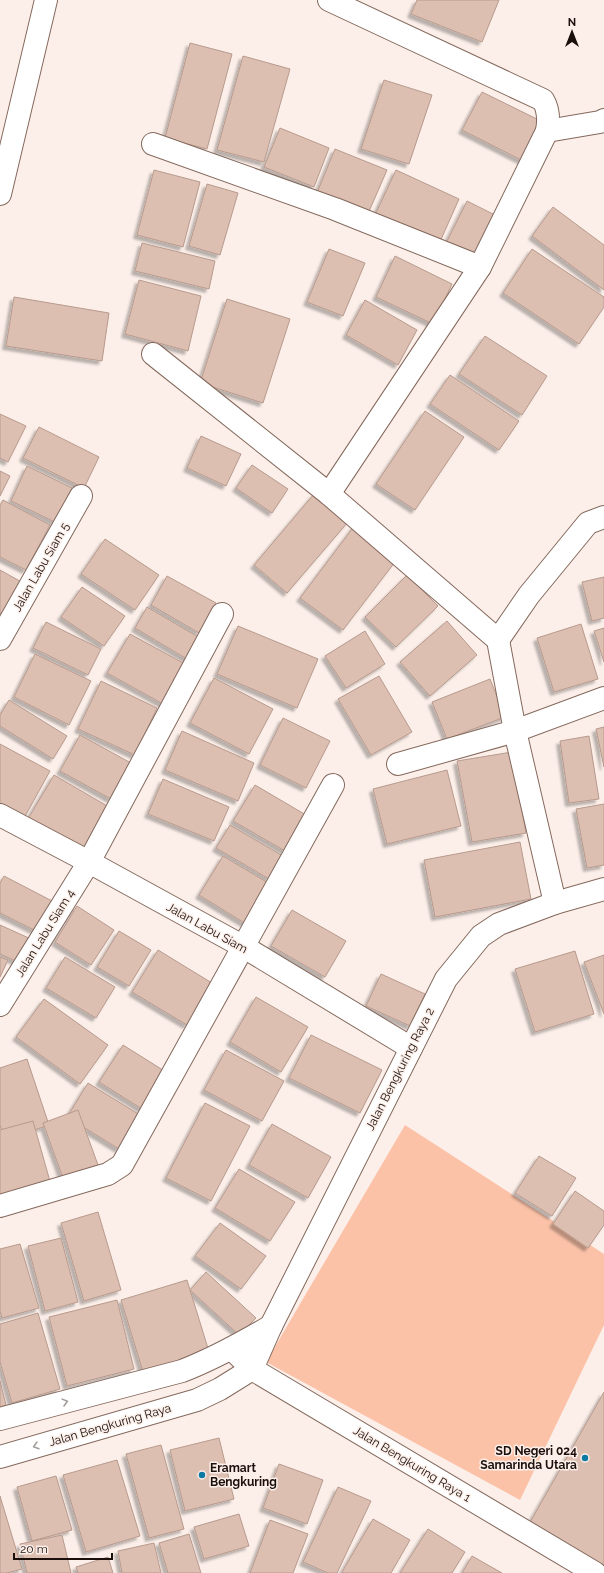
<svg xmlns="http://www.w3.org/2000/svg" width="604" height="1573" font-family="Raleway,sans-serif">
<style>
.green{fill:#fbc2a8}
.building{fill:#ddbfb2;stroke:#b79a8d;filter:url(#shadow)}
.lines{fill:none;stroke-linecap:round;stroke-linejoin:round}
.minor-casing{stroke:#84695d;stroke-width:24}
.tertiary-casing{stroke:#84695d;stroke-width:24}
.minor{stroke:#fff;stroke-width:22}
.tertiary{stroke:#fff;stroke-width:22}
.oneway{stroke:#a39f9d}
.poi-dot{fill:#0b7aa3;stroke:#fcefe9;stroke-width:1.5}
.labels{text-anchor:middle;stroke-width:3;stroke-linejoin:round;paint-order:stroke}
.street-label{font-size:12px;fill:#1a0f0b;stroke:#fcefe9}
.poi-label{font-size:12px;font-weight:bold;fill:#1a0f0b;stroke:#fcefe9;text-anchor:end}
</style>
<defs>
<filter id="shadow"><feDropShadow dx="-3.5" dy="3.5" stdDeviation="1" flood-color="#0004"/></filter>
</defs>
<rect width="100%" height="100%" fill="#fcefe9"/>
<path class="green" d="M405 1125 604 1254V1325L520 1500 266 1362Z"/>
<g class="building">
<path d="M417 0H499L482 42 411 14Z"/>
<path d="M190 43 232 54 207 149 165 138Z"/>
<path d="M243 56 290 69 264 162 217 150Z"/>
<path d="M384 80 432 95 409 164 361 149Z"/>
<path d="M482 92 547 124 527 163 462 130Z"/>
<path d="M280 128 329 148 314 187 264 167Z"/>
<path d="M335 149 387 170 367 216 316 195Z"/>
<path d="M154 170 200 182 183 247 137 235Z"/>
<path d="M396 170 459 199 439 244 375 215Z"/>
<path d="M207 184 238 193 220 255 189 246Z"/>
<path d="M467 201 495 215 472 260 444 247Z"/>
<path d="M553 207 604 245V290L532 236Z"/>
<path d="M142 243 215 261 209 289 135 271Z"/>
<path d="M329 249 365 263 343 316 307 302Z"/>
<path d="M532 249 604 297V307L579 344 503 293Z"/>
<path d="M395 256 452 284 433 324 376 297Z"/>
<path d="M139 280 201 296 188 351 125 334Z"/>
<path d="M14 297 109 313 102 361 6 346Z"/>
<path d="M227 299 290 319 263 403 200 383Z"/>
<path d="M365 300 417 330 398 365 346 335Z"/>
<path d="M485 336 547 376 522 415 459 374Z"/>
<path d="M450 375 519 421 499 450 430 404Z"/>
<path d="M425 411 464 437 415 510 376 484Z"/>
<path d="M0 414 26 426 8 462 0 458Z"/>
<path d="M39 427 99 457 84 488 23 458Z"/>
<path d="M201 436 241 454 226 486 187 468Z"/>
<path d="M252 465 288 489 272 513 236 488Z"/>
<path d="M27 466 72 488 55 522 11 501Z"/>
<path d="M0 471 10 476 0 496Z"/>
<path d="M314 494 348 522 287 593 254 565Z"/>
<path d="M3 500 50 525 26 570 0 557V505Z"/>
<path d="M355 525 398 558 343 630 300 598Z"/>
<path d="M105 539 159 575 135 610 81 574Z"/>
<path d="M0 570 25 584 6 616 0 613Z"/>
<path d="M407 575 438 606 396 647 365 617Z"/>
<path d="M167 576 216 603 199 633 151 605Z"/>
<path d="M604 577V618L592 621 582 582Z"/>
<path d="M82 587 125 616 104 646 61 617Z"/>
<path d="M147 607 200 638 187 659 135 628Z"/>
<path d="M447 621 477 655 430 696 400 662Z"/>
<path d="M46 622 101 649 88 675 33 648Z"/>
<path d="M581 624 598 679 554 692 537 638Z"/>
<path d="M238 626 318 659 297 708 217 674Z"/>
<path d="M604 628V662L594 631Z"/>
<path d="M365 631 385 664 346 688 325 656Z"/>
<path d="M130 634 187 665 165 705 107 673Z"/>
<path d="M35 654 91 681 69 725 14 697Z"/>
<path d="M379 676 412 732 371 755 338 699Z"/>
<path d="M214 678 273 709 249 754 190 723Z"/>
<path d="M490 679 505 717 447 739 432 702Z"/>
<path d="M101 681 157 708 135 755 78 729Z"/>
<path d="M9 700 67 736 53 759 0 726V715Z"/>
<path d="M283 718 330 741 306 788 260 765Z"/>
<path d="M604 727V767L596 729Z"/>
<path d="M182 731 254 763 238 801 165 770Z"/>
<path d="M80 735 131 763 111 799 60 771Z"/>
<path d="M589 736 599 799 569 803 560 741Z"/>
<path d="M0 744 50 771 23 820 0 807Z"/>
<path d="M512 752 526 833 472 842 457 761Z"/>
<path d="M447 770 461 826 387 844 373 789Z"/>
<path d="M54 775 109 807 81 854 26 822Z"/>
<path d="M163 779 229 807 214 841 148 814Z"/>
<path d="M255 785 306 815 285 851 233 821Z"/>
<path d="M604 804V865L587 868 576 809Z"/>
<path d="M230 825 283 856 269 879 216 848Z"/>
<path d="M520 842 531 899 435 917 424 860Z"/>
<path d="M223 856 270 884 246 924 199 895Z"/>
<path d="M4 876 54 902 38 932 0 913V883Z"/>
<path d="M77 906 114 930 91 965 55 942Z"/>
<path d="M292 910 346 941 325 977 271 946Z"/>
<path d="M0 925 31 939 20 963 0 954Z"/>
<path d="M119 931 151 950 129 986 97 967Z"/>
<path d="M158 950 212 983 187 1025 132 992Z"/>
<path d="M575 951 594 1014 535 1032 515 969Z"/>
<path d="M604 955V1014L584 962Z"/>
<path d="M0 957 8 960 0 977Z"/>
<path d="M65 957 115 987 96 1018 46 988Z"/>
<path d="M381 974 425 994 410 1026 366 1006Z"/>
<path d="M256 997 308 1027 281 1072 230 1042Z"/>
<path d="M44 999 108 1045 80 1084 16 1037Z"/>
<path d="M311 1035 382 1070 360 1113 289 1078Z"/>
<path d="M123 1045 166 1072 142 1109 99 1082Z"/>
<path d="M226 1050 284 1081 262 1121 204 1090Z"/>
<path d="M27 1059 49 1125 5 1140 0 1125V1068Z"/>
<path d="M88 1083 140 1115 119 1149 67 1117Z"/>
<path d="M205 1103 250 1126 211 1201 166 1178Z"/>
<path d="M78 1110 98 1165 63 1178 43 1123Z"/>
<path d="M33 1121 51 1185 1 1199 0 1194V1130Z"/>
<path d="M272 1124 331 1157 308 1198 249 1165Z"/>
<path d="M539 1156 576 1178 552 1216 515 1193Z"/>
<path d="M239 1169 295 1202 270 1241 215 1208Z"/>
<path d="M575 1191 604 1211V1225L588 1248 553 1224Z"/>
<path d="M98 1212 121 1290 84 1301 61 1223Z"/>
<path d="M220 1223 266 1256 241 1289 195 1256Z"/>
<path d="M61 1238 78 1302 45 1311 28 1246Z"/>
<path d="M20 1244 39 1308 2 1318 0 1311V1249Z"/>
<path d="M206 1272 256 1318 239 1335 190 1290Z"/>
<path d="M187 1280 210 1355 144 1375 121 1300Z"/>
<path d="M117 1300 134 1369 67 1386 49 1317Z"/>
<path d="M38 1313 60 1389 12 1403 0 1362V1324Z"/>
<path d="M0 1381 6 1405 0 1407Z"/>
<path d="M604 1392V1566L529 1524Z"/>
<path d="M219 1438 234 1499 185 1511 170 1450Z"/>
<path d="M161 1445 184 1529 149 1538 126 1454Z"/>
<path d="M117 1460 140 1536 86 1552 63 1475Z"/>
<path d="M279 1464 323 1480 307 1524 263 1508Z"/>
<path d="M56 1476 72 1530 32 1541 17 1487Z"/>
<path d="M338 1487 371 1501 337 1573H328L303 1562Z"/>
<path d="M0 1496 22 1569 7 1573H0Z"/>
<path d="M239 1514 249 1546 204 1559 194 1527Z"/>
<path d="M373 1519 410 1540 391 1573H344L342 1572Z"/>
<path d="M270 1520 308 1534 293 1573H250Z"/>
<path d="M428 1529 465 1552 452 1573H400Z"/>
<path d="M189 1534 201 1573H168L159 1543Z"/>
<path d="M62 1535 71 1573H27L20 1544Z"/>
<path d="M154 1543 161 1573H122L118 1551Z"/>
<path d="M472 1556 502 1573H462Z"/>
<path d="M108 1557 113 1573H78L76 1567Z"/>
</g>
<g class="lines">
<defs>
<g id="minor">
<path d="M547 131 600 122 604 120"/>
<path d="M153 144 335 209 480 267"/>
<path d="M0 194 46 0"/>
<path d="M153 354 329 494 498 640 515 731 555 903"/>
<path d="M329 494 480 267 547 131C549 120 549 110 543 100L329 0"/>
<path d="M0 639 81 496"/>
<path d="M498 640 529 595 588 523 604 517"/>
<path d="M398 764 515 731 604 698"/>
<path d="M0 815 89 862 244 947 411 1048"/>
<path d="M0 1005 89 862 222 614"/>
<path d="M0 1206 108 1174 122 1165 333 785"/>
<path d="M271 1326 446 979 481 936 499 924 555 903 604 889"/>
<path d="M232 1349 252 1369 595 1573"/>
</g>
<g id="tertiary">
<path d="M0 1419 182 1371C213 1359 242 1343 271 1326"/>
<path d="M0 1457 197 1400 220 1389 252 1369 271 1326"/>
</g>
</defs>
<use href="#minor" class="minor-casing"/>
<use href="#tertiary" class="tertiary-casing"/>
<use href="#minor" class="minor"/>
<use href="#tertiary" class="tertiary"/>
</g>
<defs><path id="oneway-chevron" d="M-2-3.5L2.5 0L-2 3.5" fill="none" stroke-width="1.6" stroke-linecap="round" stroke-linejoin="round"/></defs>
<g class="oneway">
<use href="#oneway-chevron" transform="translate(65 1402) rotate(-15)"/>
<use href="#oneway-chevron" transform="translate(36 1446) rotate(164)"/>
</g>
<g class="poi-dot">
<circle cx="585" cy="1458" r="4"/>
<circle cx="202" cy="1475" r="4"/>
</g>
<g class="labels">
<g class="street-label">
<text transform="translate(41 567) rotate(-60)" y="4">Jalan Labu Siam 5</text>
<text transform="translate(207 928) rotate(29)" y="4">Jalan Labu Siam</text>
<text transform="translate(45 933) rotate(-58)" y="4">Jalan Labu Siam 4</text>
<text transform="translate(400 1069) rotate(-63)" y="4">Jalan Bengkuring Raya 2</text>
<text transform="translate(110 1425) rotate(-16)" y="4">Jalan Bengkuring Raya</text>
<text transform="translate(412 1464) rotate(31)" y="4">Jalan Bengkuring Raya 1</text>
</g>
<g class="poi-label">
<text x="577" y="1455">SD Negeri 024<tspan x="577" dy="14">Samarinda Utara</tspan></text>
<text x="210" y="1472" text-anchor="start">Eramart<tspan x="210" dy="14">Bengkuring</tspan></text>
</g>
</g>
<g transform="translate(572 32)" stroke="#fcefe9" stroke-width="3" paint-order="stroke">
<path d="M0-3L7 15L0 10L-7 15Z" fill="#1a0f0b"/>
<text y="-6" font-size="11" font-weight="bold" text-anchor="middle" fill="#1a0f0b">N</text>
</g>
<path d="M14 1553v6h98v-6" fill="none" stroke="#1a0f0b" stroke-width="2"/>
<text x="20" y="1553" font-size="12" fill="#1a0f0b" stroke="#fcefe9" stroke-width="3" paint-order="stroke">20 m</text>
</svg>
